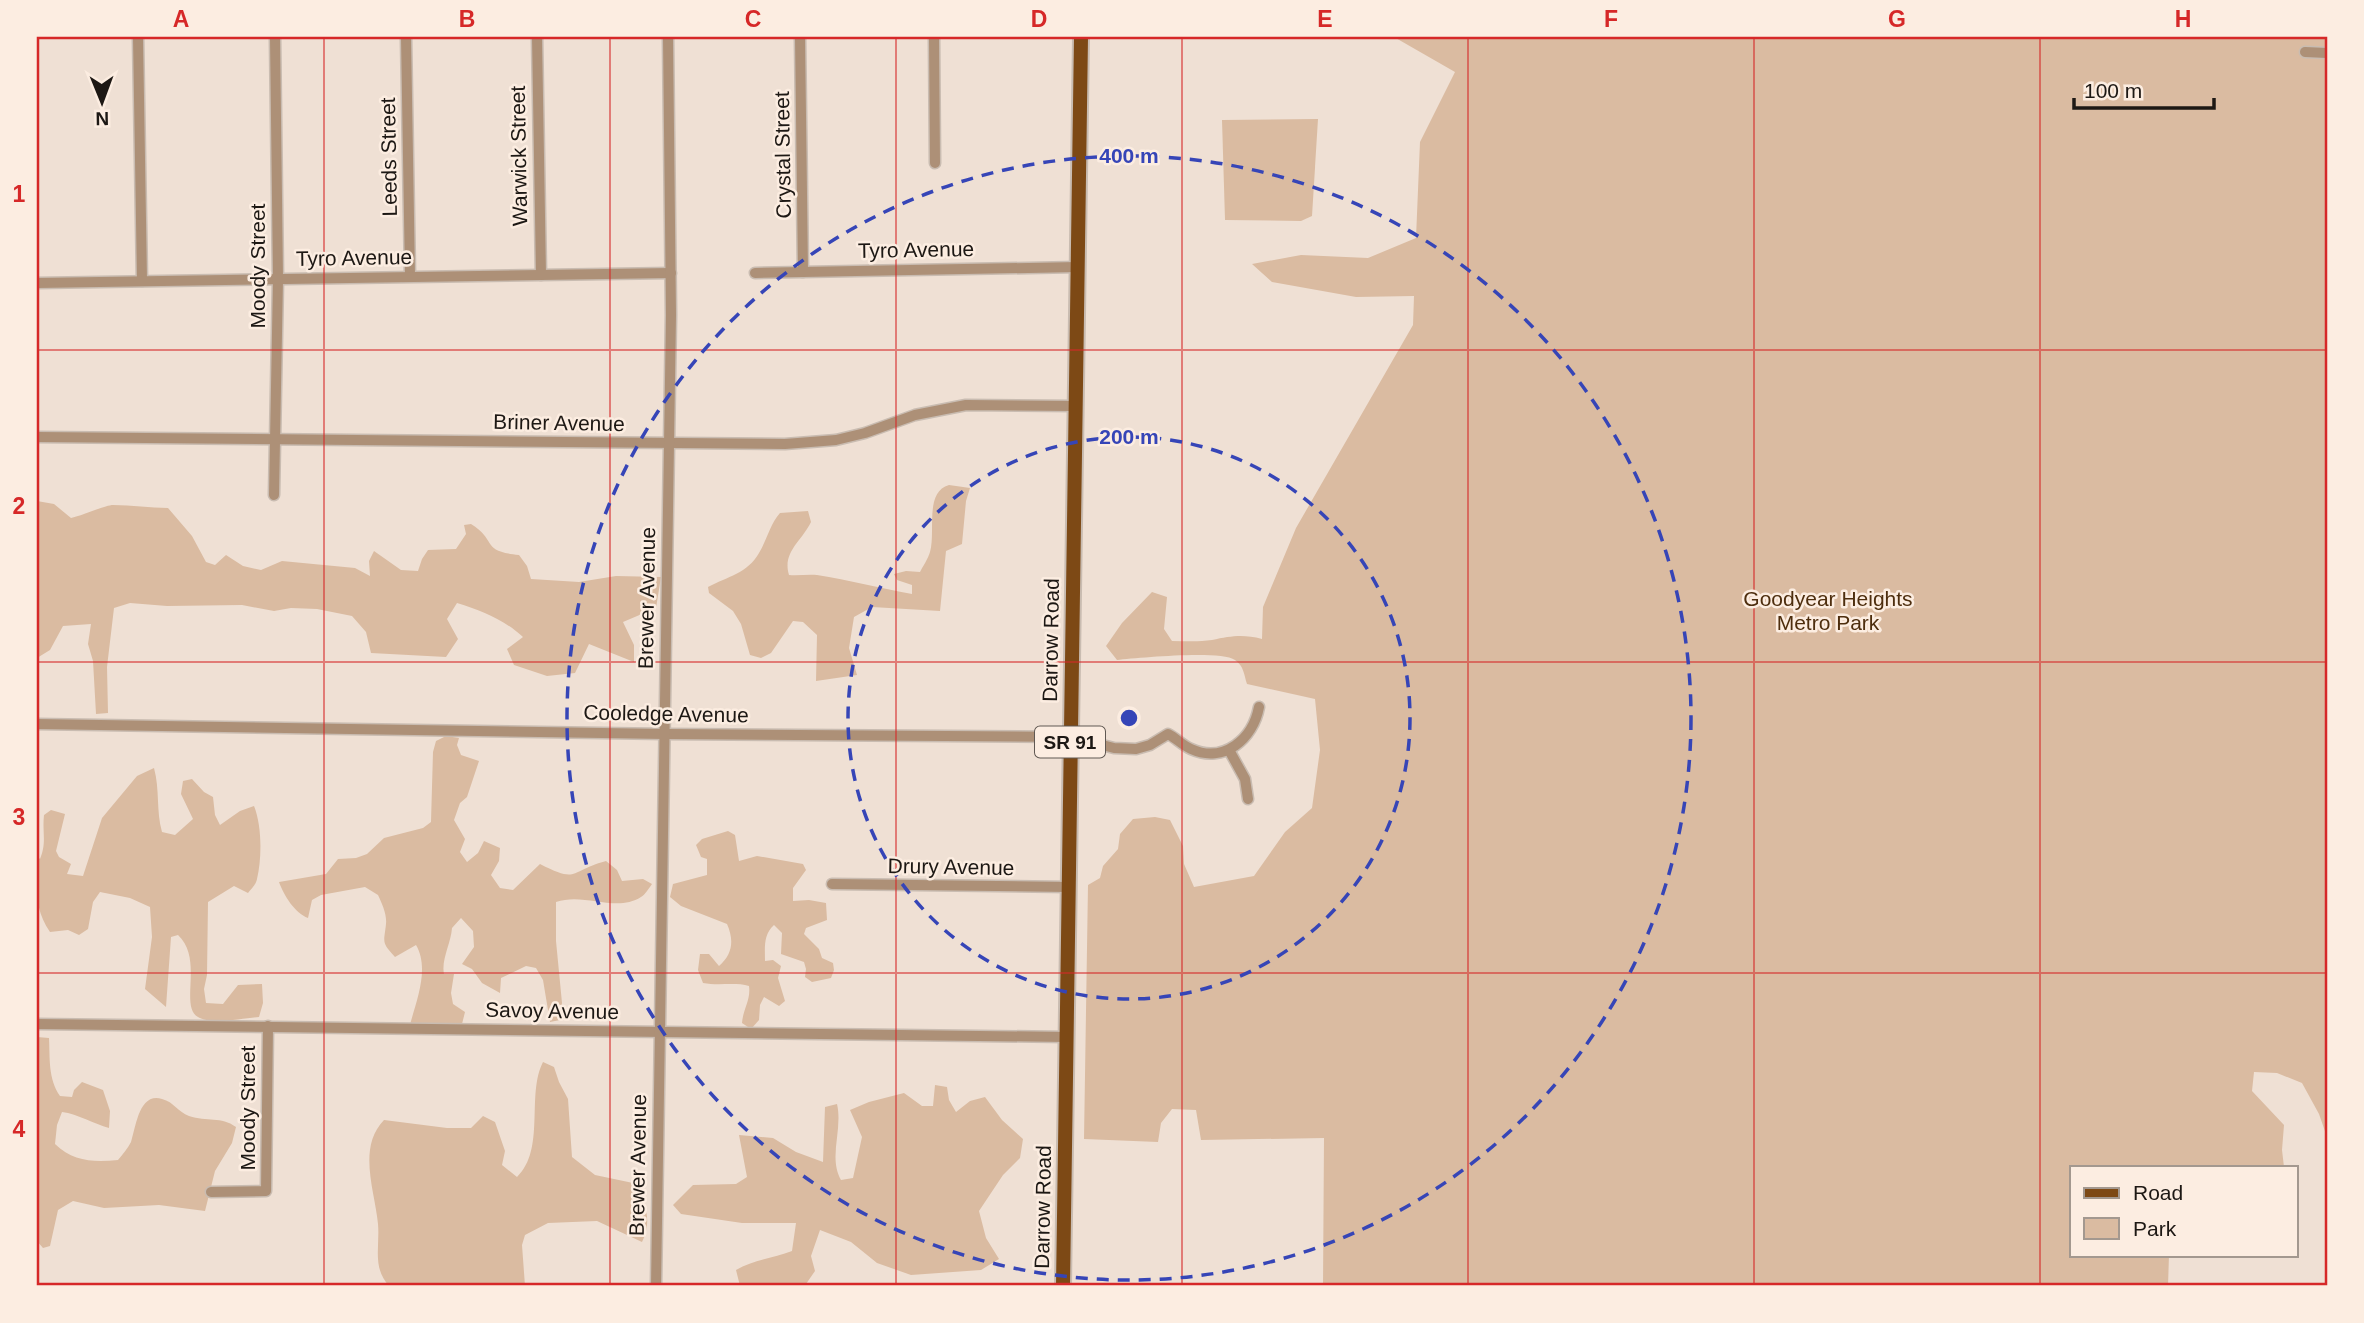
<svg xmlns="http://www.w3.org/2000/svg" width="2364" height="1323" font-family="Helvetica,sans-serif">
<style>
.green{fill:#dabba1}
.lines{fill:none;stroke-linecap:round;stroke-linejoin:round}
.minor-casing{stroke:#c9bcb1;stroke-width:13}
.primary-casing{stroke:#c9bcb1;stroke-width:18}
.minor{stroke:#ad9077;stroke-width:10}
.primary{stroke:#7d4915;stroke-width:14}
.grid{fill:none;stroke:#d62828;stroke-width:2;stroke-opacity:0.55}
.ring{fill:none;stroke:#3645b7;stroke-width:3.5;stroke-dasharray:12 9}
.labels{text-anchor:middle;stroke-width:5;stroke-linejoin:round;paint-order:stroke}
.shield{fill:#fcede1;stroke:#605852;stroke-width:2}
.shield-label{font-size:19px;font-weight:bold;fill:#1d1814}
.street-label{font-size:21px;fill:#1d1814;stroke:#fcede1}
.park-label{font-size:21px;fill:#4e2e0e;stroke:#fcede1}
.centre{fill:#3645b7;stroke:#fcede1;stroke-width:3.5}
.ring-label{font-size:21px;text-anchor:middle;font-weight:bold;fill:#3645b7;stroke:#fcede1;stroke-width:5;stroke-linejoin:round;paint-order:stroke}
.neatline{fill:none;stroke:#d62828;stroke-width:2.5}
.grid-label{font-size:23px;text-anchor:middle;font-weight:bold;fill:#d62828}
</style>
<rect width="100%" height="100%" fill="#efe0d4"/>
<g class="green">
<path d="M1394 37H2327V1137L2319 1114 2302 1083 2277 1073 2254 1072 2252 1091 2284 1125 2282 1150 2284 1167H2072V1255H2169L2168 1286H1323L1324 1138 1201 1140 1196 1110 1172 1109 1161 1123 1158 1142 1084 1139 1088 885 1100 878 1103 866 1118 849 1120 834 1133 819 1155 817 1170 820 1183 846 1184 864 1194 887 1254 876 1285 832 1312 808 1320 750 1315 699 1247 684C1244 675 1244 666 1235 660 1220 650 1138 658 1117 660L1106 646 1122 623 1152 592 1167 597 1164 629 1172 641C1185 641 1199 642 1212 640 1231 636 1243 634 1262 639L1263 607 1296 528 1413 325 1414 296 1356 297 1272 282 1252 264 1301 255 1368 258 1416 238 1420 142 1455 72Z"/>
<path d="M1318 119 1312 216 1301 221 1225 220 1222 120Z"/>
<path d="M949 485 970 488 966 501 962 544 946 551 940 611 872 607 854 617 849 648 857 675 816 681 817 635 803 622 793 621 771 653 761 658 750 655 741 624 733 611 709 593 708 587C727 577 748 573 759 553 767 540 770 524 780 513L808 511 811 522C802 541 782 552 789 575 798 576 808 574 817 575 849 580 880 588 912 594V585L897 580 894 574 906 571 920 572C923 566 928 559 930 552 936 532 924 492 949 485Z"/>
<path d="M37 501 54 504 71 518C81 516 106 505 113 505 132 505 150 508 168 508L192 536 206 562 215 565 226 555 243 566 261 570 282 561 355 568 370 576 369 561 374 551 401 570 418 571 422 559 428 550 456 549 466 534 464 525 471 524C498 541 480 551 519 555L527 566 531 579 579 582 616 576 661 577 656 608 623 622 634 645V662L589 644 575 673 547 676 514 665 507 649 523 637C503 619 482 611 457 603L447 619 458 639 446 657 371 653 366 632 352 616 317 609 291 608 274 611 242 605 167 606 130 603 114 608 107 667 108 713 96 714 93 661 88 644 91 624 63 626 50 650 37 658Z"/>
<path d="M446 736 459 738 457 745 461 755 479 761 467 797 460 803 454 820 465 839 460 852 467 862 478 853 484 841 500 848 499 861 491 875 500 888 513 890 540 864C579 884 569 871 606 861L617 870 622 881 643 879 652 884C649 888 645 895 641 897 616 913 584 892 556 902V941L562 1003 560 1020 550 1022 543 980 536 968 526 966 501 978 500 993 482 983 472 969 462 964 474 947 473 931 461 918 452 928C451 943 441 960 444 974H454L451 993 453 1004 465 1012 462 1024 410 1025C416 1001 430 969 416 945L395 957C381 942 384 943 386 924 387 914 382 904 378 895L365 887 321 895 312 900 308 918C295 913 284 896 279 882L326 874 338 859 356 858 367 854 384 838 423 828 431 822 433 752 436 741Z"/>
<path d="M154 768C160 790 156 811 162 832L175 835 193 819 181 794 183 781 192 779 204 792 213 797 215 815 220 825 240 811 254 806C262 826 262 858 257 879 256 885 251 889 248 893L234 886 208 902 207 975 204 989 206 1003 223 1004 238 985 262 984 263 1003 259 1017C244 1018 211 1025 198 1017 179 1006 204 959 178 935L171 937 166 1007 145 989 152 937 150 907 130 898 100 892 93 902 88 929 79 935 68 930 50 932C33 907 37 886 37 856L40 859C47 842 42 833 44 815L51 810 65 814 56 851 59 857 71 864 67 874 83 876 102 818 137 776Z"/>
<path d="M728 831 735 835 739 861 757 856 803 864 806 870 793 888V901L809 900 826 903 827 920 806 928 804 934 819 949 822 958 833 963 834 970 831 978 812 982 805 977 806 969 804 962 781 954 782 933 774 925C763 935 765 948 765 961L773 960 781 966 778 978 785 1001 779 1006 764 997 760 1005 759 1020 751 1029 742 1023C743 1009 751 1000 749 986 736 982 718 986 703 983L698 970 700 954H709L719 966C733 954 734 940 727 924L681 906 670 897 673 884 707 875V859L701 857 696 845 702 839Z"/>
<path d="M37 1037 49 1038C50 1058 48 1079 60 1096L72 1097 74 1090 82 1082 103 1090 110 1111 109 1128C94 1124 78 1114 62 1112L57 1125 55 1144C73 1162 94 1162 118 1160 123 1154 128 1148 131 1142 136 1127 139 1092 162 1099 174 1102 178 1112 189 1116 207 1122 221 1116 236 1127L232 1143 215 1171 205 1211 159 1205 104 1208 73 1201 58 1210 50 1246 43 1248 37 1241Z"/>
<path d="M543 1062 554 1067 559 1082 568 1099 572 1157 595 1175 633 1183C645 1200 653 1221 642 1242L597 1221 548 1223 525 1235 522 1245 525 1286H389C372 1267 380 1247 378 1224 375 1191 357 1148 384 1120L447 1128H471L483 1116 495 1122 505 1151 502 1165 517 1177C546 1149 526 1095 543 1062Z"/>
<path d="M935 1085 947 1087 949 1100 956 1112 970 1101 985 1097 1002 1120 1023 1139 1020 1158 1003 1175 979 1211 986 1238 999 1259 981 1270 911 1275 877 1263 851 1242 820 1230 811 1256 815 1271 806 1284 740 1286 736 1270C753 1260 774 1258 792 1251L796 1223H742L681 1214 673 1205 693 1185 736 1184 747 1177 739 1135 773 1138 796 1152 823 1162 825 1107 837 1104C843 1130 828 1157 841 1180L853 1178 862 1137 850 1110 869 1102 904 1093 922 1106H933Z"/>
</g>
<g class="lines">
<defs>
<g id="minor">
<path d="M138 37 142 281"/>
<path d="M406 37 410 276"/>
<path d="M537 37 541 275"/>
<path d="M800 37 803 272"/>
<path d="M934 37 935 163"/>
<path d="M2305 52 2327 53"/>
<path d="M755 273 1078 267"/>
<path d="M37 283 671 273"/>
<path d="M37 437 785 444 836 440 865 433 915 415 966 405 1076 406"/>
<path d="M274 495 278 279 275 37"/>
<path d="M37 724 665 734 1071 737 1114 748 1136 749 1150 745 1168 734C1176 738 1182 745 1191 749 1224 764 1253 739 1259 707"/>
<path d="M1229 750 1245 779 1248 799"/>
<path d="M832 884 1069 887"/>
<path d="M37 1024 1067 1037"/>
<path d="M211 1192 266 1191 268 1026"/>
<path d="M656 1286 671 315 668 37"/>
</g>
<path id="primary" d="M1063 1286 1081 37"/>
</defs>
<use href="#minor" class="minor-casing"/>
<use href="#primary" class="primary-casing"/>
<use href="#minor" class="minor"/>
<use href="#primary" class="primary"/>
</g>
<path class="grid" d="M324 37V1286M610 37V1286M896 37V1286M1182 37V1286M1468 37V1286M1754 37V1286M2040 37V1286M37 350H2327M37 662H2327M37 973H2327"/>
<g class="ring">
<circle cx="1129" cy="718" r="281"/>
<circle cx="1129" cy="718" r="562"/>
</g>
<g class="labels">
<rect class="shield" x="1035" y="726.5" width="70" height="31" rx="5"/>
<g class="shield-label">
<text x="1070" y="749">SR 91</text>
</g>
<g class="street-label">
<text transform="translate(783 155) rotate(-91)" y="7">Crystal Street</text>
<text transform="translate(519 156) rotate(-91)" y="7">Warwick Street</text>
<text transform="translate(389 157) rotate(-91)" y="7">Leeds Street</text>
<text transform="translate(916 250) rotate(-1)" y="7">Tyro Avenue</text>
<text transform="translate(354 258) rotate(-1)" y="7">Tyro Avenue</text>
<text transform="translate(258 266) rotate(-90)" y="7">Moody Street</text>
<text transform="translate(559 423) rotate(1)" y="7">Briner Avenue</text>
<text transform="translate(647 598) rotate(-89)" y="7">Brewer Avenue</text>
<text transform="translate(1051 640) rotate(-89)" y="7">Darrow Road</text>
<text transform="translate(666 714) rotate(1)" y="7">Cooledge Avenue</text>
<text transform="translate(951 867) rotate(1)" y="7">Drury Avenue</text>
<text transform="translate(552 1011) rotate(1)" y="7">Savoy Avenue</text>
<text transform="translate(248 1108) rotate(-90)" y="7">Moody Street</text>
<text transform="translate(638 1165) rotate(-89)" y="7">Brewer Avenue</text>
<text transform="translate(1043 1207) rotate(-89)" y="7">Darrow Road</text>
</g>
<g class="park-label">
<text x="1828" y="606">Goodyear Heights<tspan x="1828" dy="24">Metro Park</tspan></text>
</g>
</g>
<circle cx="1129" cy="718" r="10" class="centre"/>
<g class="ring-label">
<text x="1129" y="163">400 m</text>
<text x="1129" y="444">200 m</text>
</g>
<rect width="2364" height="1323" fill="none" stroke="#fcede1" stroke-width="77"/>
<rect x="2070" y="1166" width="228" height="91" fill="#fcede1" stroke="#a3988f" stroke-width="2"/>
<rect x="2084" y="1188" width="35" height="10" fill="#7d4915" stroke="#a3988f" stroke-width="2"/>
<text x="2133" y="1200" font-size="21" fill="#1d1814">Road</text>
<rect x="2084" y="1218" width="35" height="21" fill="#dabba1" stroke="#a3988f" stroke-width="2"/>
<text x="2133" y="1236" font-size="21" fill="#1d1814">Park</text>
<g transform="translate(102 102) rotate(179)" stroke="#fcede1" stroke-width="5" paint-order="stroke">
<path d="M0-5L12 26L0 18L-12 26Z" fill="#1d1814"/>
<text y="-10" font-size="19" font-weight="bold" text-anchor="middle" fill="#1d1814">N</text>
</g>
<path d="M2074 98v10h140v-10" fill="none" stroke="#1d1814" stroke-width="3.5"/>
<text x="2084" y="98" font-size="21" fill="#1d1814" stroke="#fcede1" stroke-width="5" paint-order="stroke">100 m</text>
<rect x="38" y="38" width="2288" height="1246" class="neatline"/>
<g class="grid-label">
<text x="181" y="27">A</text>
<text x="467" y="27">B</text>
<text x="753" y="27">C</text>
<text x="1039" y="27">D</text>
<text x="1325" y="27">E</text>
<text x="1611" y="27">F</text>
<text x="1897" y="27">G</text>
<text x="2183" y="27">H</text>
<text x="19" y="202">1</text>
<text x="19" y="514">2</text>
<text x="19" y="825">3</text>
<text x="19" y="1137">4</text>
</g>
</svg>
